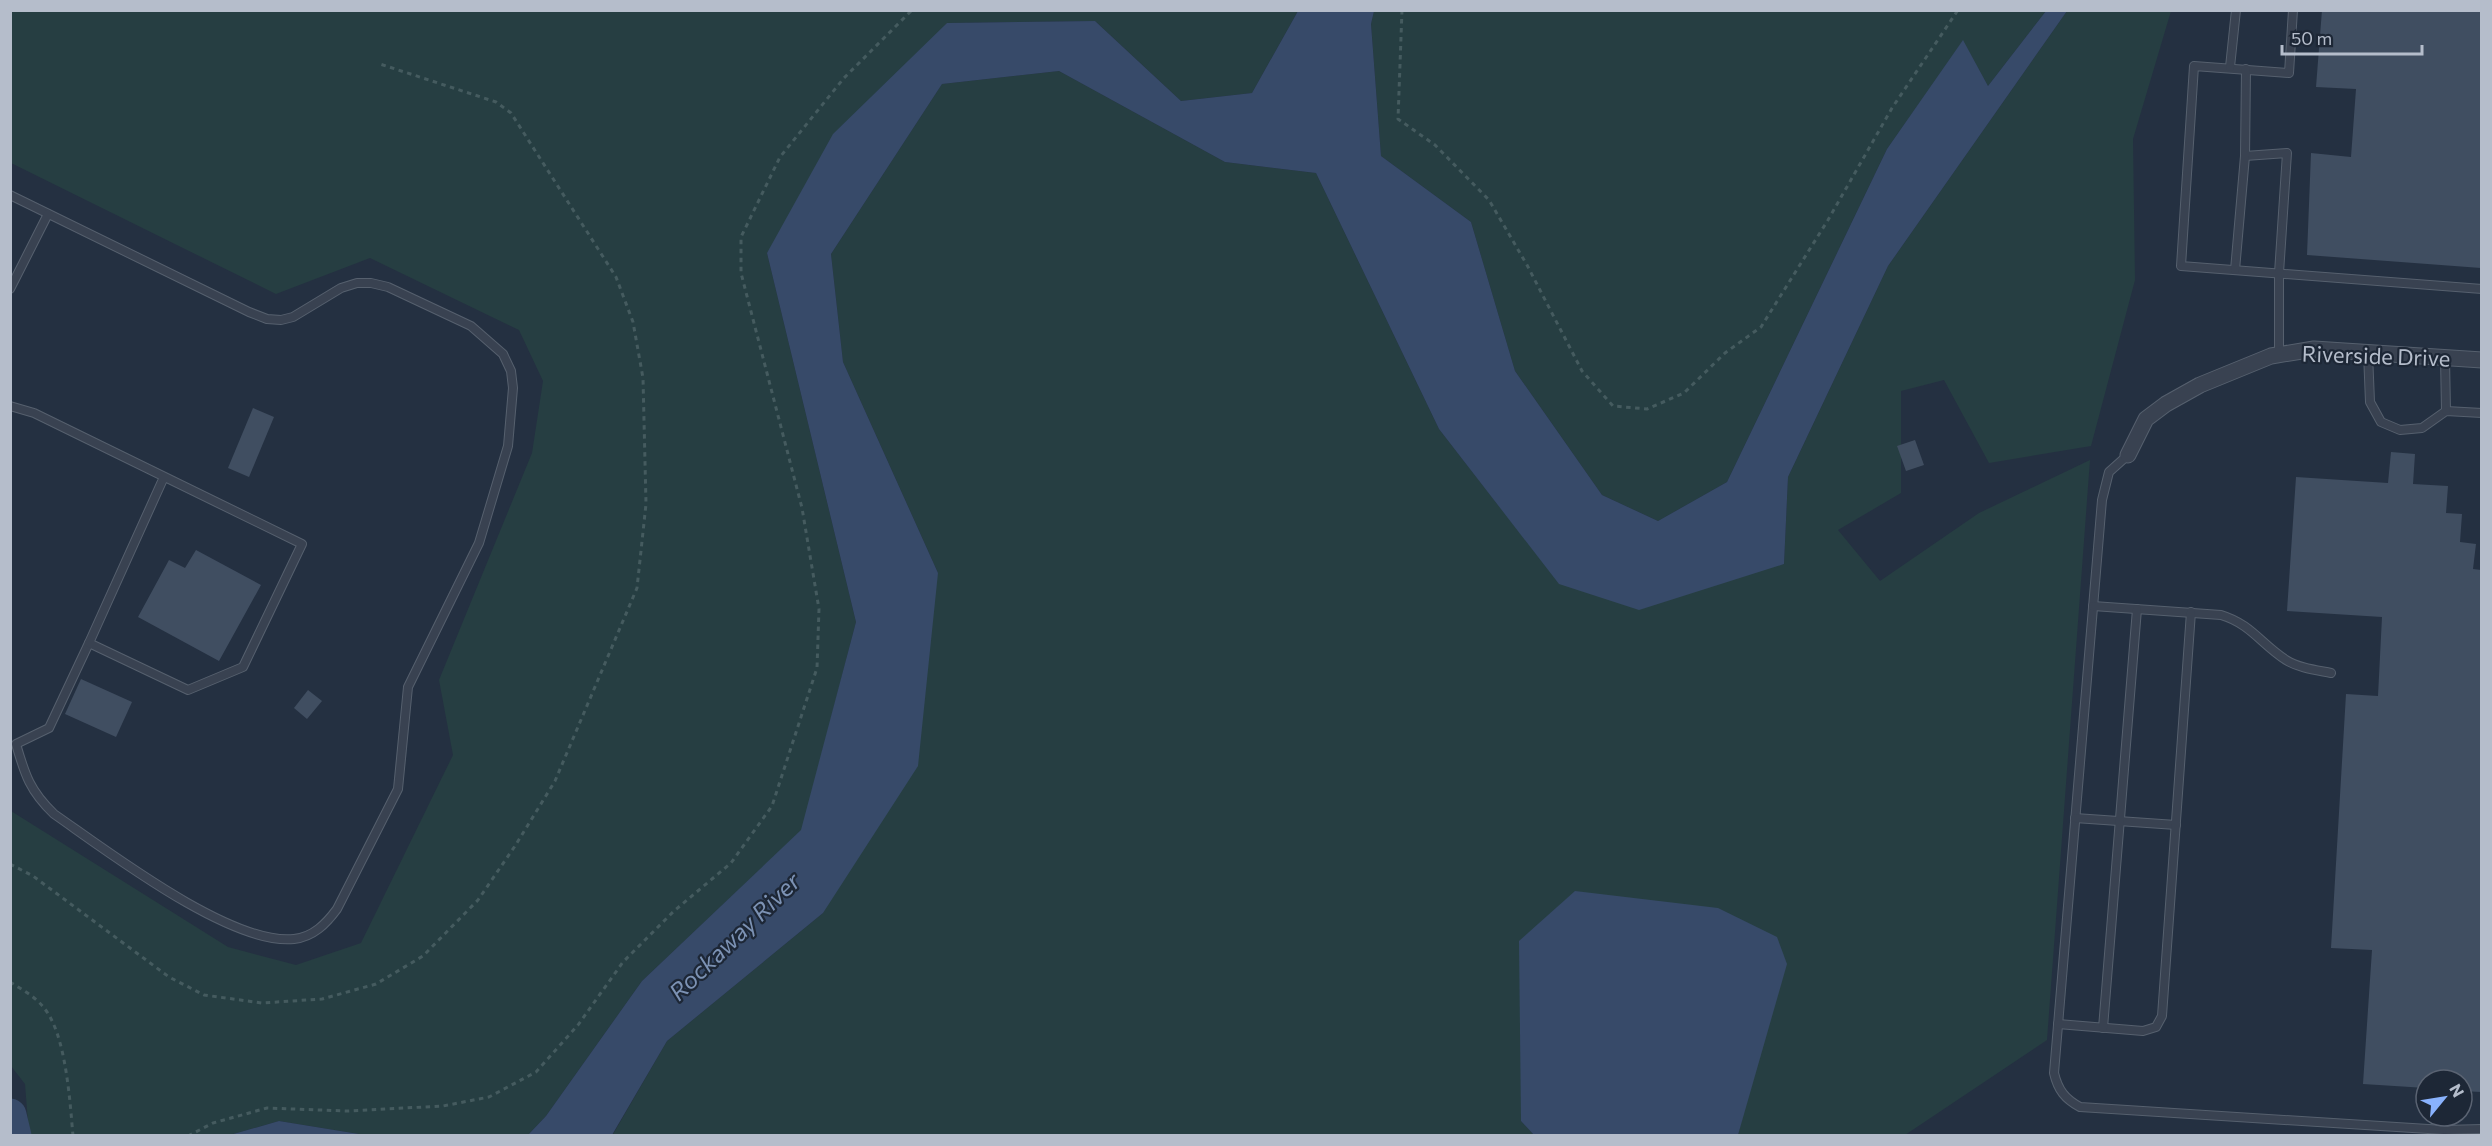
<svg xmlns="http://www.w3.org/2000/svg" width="2492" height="1146" font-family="Commissioner,sans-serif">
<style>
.green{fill:#263e42}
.water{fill:#374a69}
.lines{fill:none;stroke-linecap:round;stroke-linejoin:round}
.river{stroke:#374a69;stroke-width:33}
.building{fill:#404e61}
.lane-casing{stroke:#56606e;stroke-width:10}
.street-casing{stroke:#56606e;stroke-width:17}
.path{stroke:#455b5f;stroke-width:3;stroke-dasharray:4.5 4.5;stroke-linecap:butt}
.lane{stroke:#394251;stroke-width:8}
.street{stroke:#394251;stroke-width:15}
.labels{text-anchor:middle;stroke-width:4.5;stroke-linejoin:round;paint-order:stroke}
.street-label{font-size:22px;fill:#b5bdcb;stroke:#1d2736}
.water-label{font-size:24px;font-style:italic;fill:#7c92b4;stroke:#1d2736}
</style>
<rect width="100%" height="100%" fill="#243041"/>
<g class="green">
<path d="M1374 10 2046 11 1988 86 1963 41 1887 149 1727 482 1658 521 1602 495 1515 371 1471 222 1381 156 1371 24Z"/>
<path d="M11 11H1298L1252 93 1181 101 1095 21 947 23 767 253 856 622 802 830 642 981 546 1116 528 1135 388 1136 365 1135 279 1121 230 1135H29L25 1084 11 1066V811L228 947 296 965 361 943 453 755 439 680 532 453 543 381 519 330 370 258 276 294 11 163Z"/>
<path d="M2067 11H2171L2133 139 2135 280 2091 446 1989 463 1944 380 1901 391V493L1838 530 1880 581 1979 513 2090 460 2047 1040 1905 1135H1738L1743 1115 1521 1121 1534 1135 612 1136 667 1041 823 913 938 573 843 362 831 254 942 84 1059 71 1225 162 1316 173 1439 429 1559 583 1784 564 1788 477 1888 266Z"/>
</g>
<g class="water">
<path d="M1298 11H1374L1371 24 1381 156 1471 222 1515 371 1602 495 1658 521 1727 482 1887 149 1963 40 1988 86 2046 11H2067L1888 266 1788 477 1784 564 1639 610 1559 584 1439 429 1316 173 1225 162 1059 71 942 84 831 254 843 362 938 573 918 766 823 913 667 1041 612 1135H528L546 1116 642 981 801 830 856 622 767 253 833 134 947 23 1095 21 1181 101 1252 93Z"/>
<path d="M1575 891 1718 908 1777 937 1787 964 1738 1135H1534L1521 1121 1519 941Z"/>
<path d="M279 1121 365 1135H388H230Z"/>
</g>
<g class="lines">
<path class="river" d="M10 1115 15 1136"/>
</g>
<g class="building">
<path d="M2322 10H2481V268L2307 255 2311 153 2351 157 2356 89 2316 87Z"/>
<path d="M253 408 274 417 249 477 228 468Z"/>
<path d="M1915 440 1924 465 1906 471 1897 446Z"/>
<path d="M2391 452 2415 454 2413 484 2448 486 2446 513 2462 514 2460 542 2476 544 2473 569 2481 570V1092L2462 1091V1080H2426V1088L2363 1084 2372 950 2331 948 2346 694 2378 696 2382 617 2287 611 2296 477 2388 483Z"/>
<path d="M196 550 261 585 219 661 138 617 169 560 185 568Z"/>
<path d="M81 679 132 702 116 737 65 714Z"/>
<path d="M308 690 322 701 307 719 294 708Z"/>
</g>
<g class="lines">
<defs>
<g id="lane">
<path d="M2293 10 2289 73 2194 66 2181 266 2482 289"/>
<path d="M2230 67 2236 10"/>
<path d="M2245 156 2287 153 2279 273V355"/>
<path d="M10 195 249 312 267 319 281 320 293 317 341 288 357 283H371L388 287 471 326 503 354 511 371 513 388 508 446 479 543 408 687 398 789 337 909C326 924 313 937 294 939 231 946 106 850 54 814 30 791 25 775 16 744L49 728 89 643"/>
<path d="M2235 270 2245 156 2246 69"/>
<path d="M10 289 48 214"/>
<path d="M2368 353 2370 402 2381 422 2400 430 2422 428 2446 411 2482 413"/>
<path d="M2445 358 2446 411"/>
<path d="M10 406 34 413 302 544 243 667 188 690 89 643 164 477"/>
<path d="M2128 455 2109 472 2102 500 2054 1073C2058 1090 2065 1099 2080 1107L2444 1130 2482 1129"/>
<path d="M2093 606 2221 615C2251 624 2261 644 2286 660 2299 668 2316 670 2331 673"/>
<path d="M2075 818 2176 825"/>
<path d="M2058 1024 2143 1031 2156 1027 2162 1016 2191 612"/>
<path d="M2103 1028 2137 609"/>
</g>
<path id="street" d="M2128 455 2146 419 2166 404 2200 385 2271 356 2314 349 2482 360"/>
</defs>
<use href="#lane" class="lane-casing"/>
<use href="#street" class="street-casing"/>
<g class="path">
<path d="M1402 10 1398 119 1435 145 1489 200 1527 265 1582 371 1613 406 1647 409 1684 393 1725 353 1761 327 1828 220 1892 108 1958 10"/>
<path d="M10 864 33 876 169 977 204 995 262 1003 322 999 376 984 423 956 478 900 515 846 555 781 637 588 646 504 643 378 633 322 616 277 511 113 496 102 380 64"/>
<path d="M10 982C21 989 36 997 44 1008 66 1034 70 1102 73 1136"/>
<path d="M188 1136 213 1123 267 1108 347 1111 443 1106 489 1097 536 1072 578 1025 623 962 674 911 731 863 772 806 817 668 819 609 802 508 741 273V237L780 157 844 78 912 10"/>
</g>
<use href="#lane" class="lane"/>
<use href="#street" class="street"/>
</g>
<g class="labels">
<g class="street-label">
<text transform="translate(2376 356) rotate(2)" y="8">Riverside Drive</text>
</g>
<g class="water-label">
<text transform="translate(735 937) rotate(-44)" y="8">Rockaway River</text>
</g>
</g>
<rect width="2492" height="1146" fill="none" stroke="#b5bdcb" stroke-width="24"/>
<g transform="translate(2444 1098) rotate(60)"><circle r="28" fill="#1d2736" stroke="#5a6372" stroke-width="1.5"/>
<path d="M0-4.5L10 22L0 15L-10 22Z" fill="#89b2fd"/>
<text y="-9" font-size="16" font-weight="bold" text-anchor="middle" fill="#b5bdcb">N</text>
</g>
<path d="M2282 45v9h140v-9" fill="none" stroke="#b5bdcb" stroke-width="3"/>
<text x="2291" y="45" font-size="18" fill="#b5bdcb" stroke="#1d2736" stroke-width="4.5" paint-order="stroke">50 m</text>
</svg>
